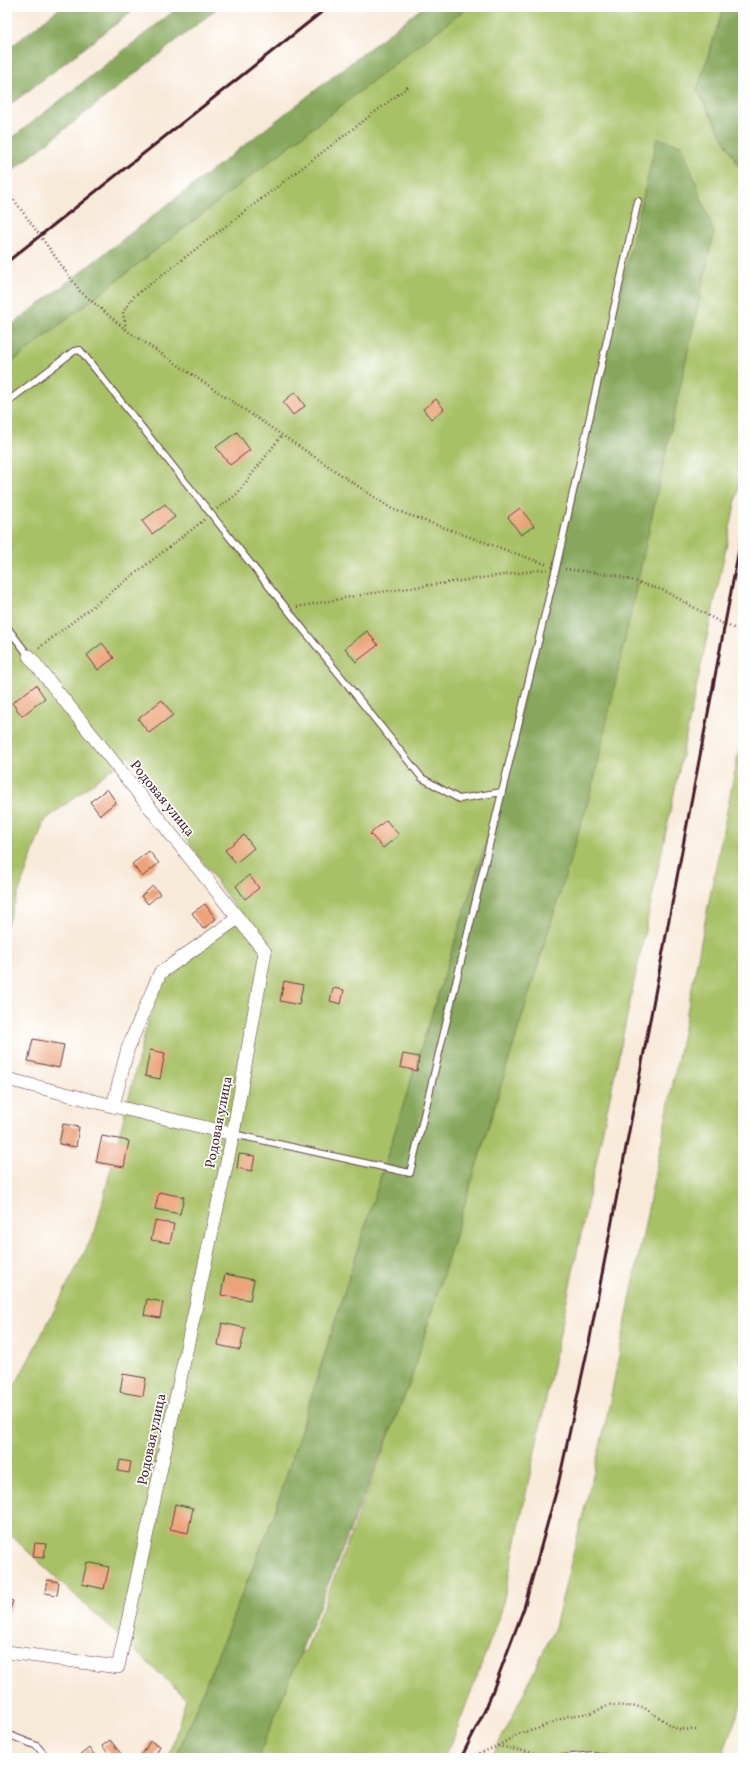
<svg xmlns="http://www.w3.org/2000/svg" width="750" height="1765" font-family="Vollkorn,serif">
<style>
.green{fill:#a8c166;stroke:#797048}
.forest{fill:#86a75b;stroke:#686343}
.building{fill:#eca379}
.lines{fill:none;stroke-linecap:round;stroke-linejoin:round}
.service-casing{stroke:#643d45;stroke-width:8}
.minor-casing{stroke:#643d45;stroke-width:14}
.path{stroke:#643d45;stroke-width:2.5;stroke-dasharray:1 3;stroke-linecap:butt}
.service{stroke:#fff;stroke-width:6}
.minor{stroke:#fff;stroke-width:13}
.rail{stroke:#4a1f2b;stroke-width:3}
.labels{text-anchor:middle;stroke-width:3.5;stroke-linejoin:round;paint-order:stroke}
.street-label{font-size:14px;fill:#4a1f2b;stroke:#fff}
</style>
<rect width="100%" height="100%" fill="#fff"/>
<filter id="ink" filterUnits="userSpaceOnUse"><feTurbulence type="fractalNoise" baseFrequency=".025" numOctaves="2"/><feDisplacementMap in="SourceGraphic" scale="8" xChannelSelector="R" yChannelSelector="G"/><feConvolveMatrix kernelMatrix="1 2 1 2 8 2 1 2 1" color-interpolation-filters="sRGB"/></filter>
<filter id="wash" filterUnits="userSpaceOnUse"><feTurbulence type="fractalNoise" baseFrequency=".012" numOctaves="4" result="noise"/><feDisplacementMap in="SourceGraphic" scale="16" xChannelSelector="R" yChannelSelector="G"/><feGaussianBlur stdDeviation="0.9" result="paint"/><feColorMatrix in="noise" values="0 0 0 0 0 0 0 0 0 0 0 0 0 0 0 0 0 1.4 0 .05"/><feComposite in="paint" operator="in"/></filter>
<g filter="url(#wash)">
<rect width="100%" height="100%" fill="#f8ead9"/>
<g class="green">
<path d="M468 7H724L697 90 743 174V467L501 1612 452 1742 442 1758H249L297 1655 306 1650 411 1379 593 785 502 792 274 1515 176 1758H169L186 1698 7 1532V1401L95 1232 160 973 241 916 128 756 44 821 7 925V366Z"/>
<path d="M743 730V1700L721 1758H491L511 1720 555 1627 605 1426Z"/>
</g>
<g class="forest">
<path d="M61 7H138L7 107V50Z"/>
<path d="M179 7H219L7 175V142Z"/>
<path d="M423 7H468L7 366V329Z"/>
<path d="M724 7H743V174L697 90Z"/>
<path d="M657 138 682 145 714 233 593 785 411 1379 258 1758H176L274 1515 502 792Z"/>
</g>
<g id="blocks">
<g class="building">
<path d="M295 392 305 406 293 415 283 402Z"/>
<path d="M436 399 444 409 431 419 423 409Z"/>
<path d="M237 432 250 450 230 465 216 447Z"/>
<path d="M165 504 175 517 152 534 142 521Z"/>
<path d="M520 508 534 526 521 535 508 517Z"/>
<path d="M367 631 378 645 356 662 345 648Z"/>
<path d="M102 643 114 658 98 670 87 655Z"/>
<path d="M36 685 45 698 22 716 12 703Z"/>
<path d="M162 700 173 715 149 733 138 719Z"/>
<path d="M107 789 116 802 100 815 90 802Z"/>
<path d="M386 820 399 835 383 848 370 834Z"/>
<path d="M244 835 254 848 236 863 225 850Z"/>
<path d="M149 851 159 863 142 877 132 864Z"/>
<path d="M249 875 259 888 245 899 236 886Z"/>
<path d="M153 886 160 894 148 904 141 896Z"/>
<path d="M205 904 216 919 203 929 192 913Z"/>
<path d="M284 981 303 985 299 1005 280 1001Z"/>
<path d="M333 988 344 990 341 1004 330 1001Z"/>
<path d="M33 1039 64 1045 59 1068 28 1061Z"/>
<path d="M150 1050 165 1053 160 1079 145 1076Z"/>
<path d="M403 1054 419 1057 417 1071 400 1067Z"/>
<path d="M63 1124 79 1127 76 1147 59 1144Z"/>
<path d="M102 1136 129 1141 124 1167 96 1162Z"/>
<path d="M239 1154 255 1156 252 1171 237 1168Z"/>
<path d="M159 1192 184 1197 180 1214 155 1209Z"/>
<path d="M155 1221 174 1224 170 1243 151 1240Z"/>
<path d="M225 1274 254 1280 250 1300 221 1295Z"/>
<path d="M147 1299 163 1302 160 1318 144 1315Z"/>
<path d="M222 1323 245 1328 240 1350 218 1345Z"/>
<path d="M123 1374 146 1378 143 1396 120 1392Z"/>
<path d="M120 1460 131 1462 129 1473 118 1471Z"/>
<path d="M175 1504 193 1508 188 1533 170 1529Z"/>
<path d="M35 1543 46 1544 44 1558 33 1557Z"/>
<path d="M87 1562 109 1567 104 1589 82 1584Z"/>
<path d="M47 1580 59 1582 57 1595 45 1593Z"/>
<path d="M7 1599 13 1601 7 1619Z"/>
<path d="M110 1740 122 1755 119 1758H112L102 1746Z"/>
<path d="M150 1741 160 1746 154 1758H147L142 1755Z"/>
<path d="M89 1748 97 1758H81L79 1756Z"/>
</g>
</g>
</g>
<g filter="url(#ink)">
<use href="#blocks" fill-opacity="0" stroke="#643d45" stroke-width="1"/>
<g class="lines">
<defs>
<g id="service">
<path d="M7 402 74 351 80 350 422 778 459 799 502 792"/>
<path d="M7 627 29 656"/>
<path d="M233 1134 410 1173 556 568 638 201"/>
<path d="M7 1734 37 1746 47 1758"/>
<path d="M562 1758 594 1755 606 1758"/>
</g>
<g id="minor">
<path d="M7 1079 113 1106 128 1048 160 973 238 918"/>
<path d="M113 1106 233 1134"/>
<path d="M7 1652 118 1667 233 1134 265 952 29 656"/>
</g>
</defs>
<use href="#service" class="service-casing"/>
<use href="#minor" class="minor-casing"/>
<g class="path">
<path d="M7 190 80 291 126 330 392 509 548 565"/>
<path d="M126 329 123 312 133 297 409 86"/>
<path d="M217 509 237 494 282 435"/>
<path d="M565 569 615 575 665 591 725 625 740 630 743 641"/>
<path d="M297 607 366 594 547 569"/>
<path d="M39 648 204 520"/>
<path d="M498 1746 518 1734 537 1729 568 1716 591 1713 610 1705 643 1707 677 1729 696 1730"/>
<path d="M468 1758 498 1746 554 1757"/>
</g>
<use href="#service" class="service"/>
<use href="#minor" class="minor"/>
<g class="rail">
<path d="M7 262 328 7"/>
<path d="M461 1758 487 1706 524 1608 558 1485 589 1343 743 528"/>
</g>
</g>
</g>
<g class="labels">
<g class="street-label">
<text transform="translate(163 798) rotate(51)" y="5">Родовая улица</text>
<text transform="translate(218 1122) rotate(-79)" y="5">Родовая улица</text>
<text transform="translate(151 1439) rotate(-78)" y="5">Родовая улица</text>
</g>
</g>
<rect width="750" height="1765" fill="none" stroke="#fff" stroke-width="24"/>
</svg>
